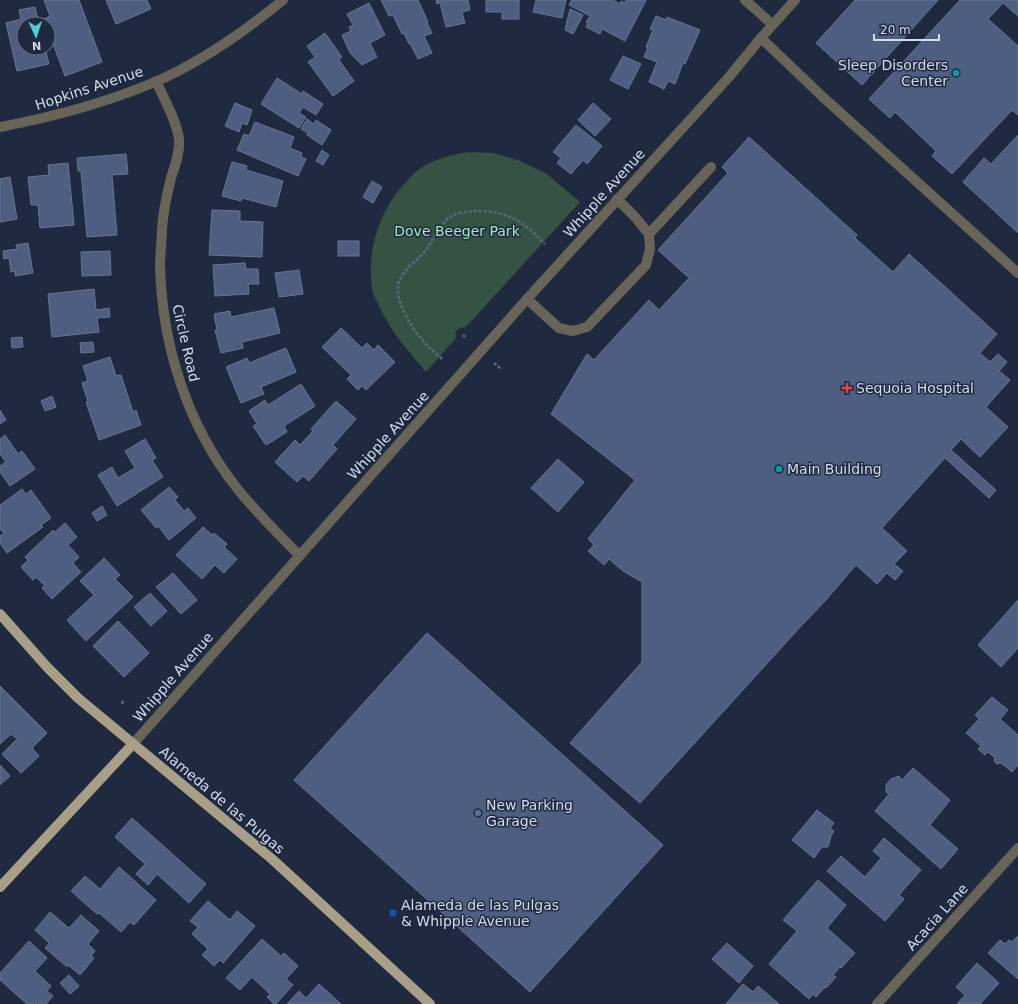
<svg xmlns="http://www.w3.org/2000/svg" width="1018" height="1004" font-family="'DejaVu Sans',sans-serif">
<style>
.green{fill:#365243}
.building{fill:#4e5e80;stroke:#697690}
.lines{fill:none;stroke-linecap:round;stroke-linejoin:round}
.path{stroke:#5e677b;stroke-width:2.5;stroke-dasharray:3 2;stroke-linecap:butt}
.minor{stroke:#696458;stroke-width:10}
.major{stroke:#a99f86;stroke-width:10}
.culture-dot{fill:#0f9aa8;stroke:#1f2940;stroke-width:1.5}
.health-dot{fill:#e0444e;stroke:#1f2940;stroke-width:1.5}
.service-dot{fill:#5c6f8a;stroke:#1f2940;stroke-width:1.5}
.transit-dot{fill:#1a4fb4;stroke:#1f2940;stroke-width:1.5}
.labels{text-anchor:middle;stroke-width:3;stroke-linejoin:round;paint-order:stroke}
.poi-label{font-size:14px;fill:#d5ddeb;stroke:#1f2940;text-anchor:start}
.street-label{font-size:14px;fill:#d5ddeb;stroke:#1f2940}
.park-label{font-size:14px;fill:#a3e9c2;stroke:#1f2940}
</style>
<rect width="100%" height="100%" fill="#1f2940"/>
<path class="green" d="M469 152 494 153 520 161 547 174 580 202 466 327 460 328 455 332 456 338 426 372C409 352 391 332 380 308 378 303 375 298 373 294 365 254 379 209 407 181 410 177 414 173 418 170 433 159 451 155 469 152Z"/>
<g class="building">
<path d="M44 0H79L102 62 65 76 48 30V24H46L44 19 50 16Z"/>
<path d="M106 0H147L151 9 116 24Z"/>
<path d="M381 0H418L428 22 427 23 432 33 424 36 432 53 418 59 410 43 409 44 404 33 402 34 393 15 389 16Z"/>
<path d="M436 0H468L470 10 462 12 465 23 446 27 440 3 437 4Z"/>
<path d="M486 0H519V19H502V12H486Z"/>
<path d="M536 0H566L562 18 533 12Z"/>
<path d="M572 0H613L620 4 621 1 625 3 626 0H646L625 41 602 29 600 34 586 27 588 23 586 22 590 16 569 5Z"/>
<path d="M855 0H938L862 85 816 43Z"/>
<path d="M960 0H1018V16L1003 3 988 19 1018 46V115L1012 110 952 174 932 156 936 151 895 112 890 118 869 99Z"/>
<path d="M369 3 385 35 370 43 377 57 362 65 350 53 342 35 351 31 349 27 353 25 347 14Z"/>
<path d="M35 7 39 24H24V48H45L49 64 17 71 6 23 21 19 19 10Z"/>
<path d="M570 9 583 15 573 34 565 30Z"/>
<path d="M656 16 666 20 667 17 700 30 685 64 683 63 675 84 668 81 664 89 649 82 657 62 644 57 648 47H646L653 30 650 29Z"/>
<path d="M325 33 342 57 339 60 354 81 333 96 308 62 315 57 307 46Z"/>
<path d="M623 56 641 64 628 89 610 80Z"/>
<path d="M277 78 302 94 303 91 323 104 316 115 303 107 299 113 306 117 299 128 261 104Z"/>
<path d="M235 103 252 110 247 125 242 123 239 132 225 126Z"/>
<path d="M593 103 611 119 595 136 578 120Z"/>
<path d="M307 119 314 124 316 120 331 130 322 145 307 135 308 133 301 129Z"/>
<path d="M255 122 294 137 290 148 302 153 301 157 306 159 298 176 237 150 244 134 249 136Z"/>
<path d="M576 125 602 146 587 164 583 160 571 174 557 163 561 158 553 152Z"/>
<path d="M1018 135V233L963 182 984 158 991 164Z"/>
<path d="M749 137 857 235 855 238 893 272 909 254 997 334 980 353 990 362 998 354 1007 362 999 371 1010 380 986 407 1008 427 980 457 961 439 951 450 996 490 989 498 945 458 882 528 907 551 894 564 903 571 895 580 887 573 877 584 856 565 825 601 802 625 640 803 570 743 642 662V582L623 571 609 559 604 565 588 551 594 545 588 539 635 480 551 414 587 354 594 360 649 300 659 310 689 278 658 250 728 173 722 167Z"/>
<path d="M322 150 329 155 323 165 316 161Z"/>
<path d="M126 154 128 174 112 175 117 235 87 237 81 171H78L77 158Z"/>
<path d="M232 162 247 166 246 170 283 181 276 207 242 198 241 201 222 196Z"/>
<path d="M68 163 74 225 40 228 38 205H31L28 177 49 175 48 165Z"/>
<path d="M10 177 17 219 0 222V179Z"/>
<path d="M372 181 382 187 373 203 363 197Z"/>
<path d="M212 210 240 211V221L263 222 262 257 209 255Z"/>
<rect x="338" y="241" width="21" height="15"/>
<path d="M28 243 33 273 15 276V271L11 272 9 258 4 259 3 251 17 249 16 245Z"/>
<path d="M110 251 111 275 82 276 81 252Z"/>
<path d="M245 263 246 269H258L259 284H248L249 294 215 296 213 265Z"/>
<path d="M299 270 303 294 279 297 275 273Z"/>
<path d="M94 289 96 310 109 308 110 317 97 318 99 332 52 337 48 294Z"/>
<path d="M274 308 280 333 242 342 243 348 221 353 215 330H217L214 314 230 311 231 317Z"/>
<path d="M341 328 362 348 367 343 374 350 378 345 395 362 366 390 362 386 358 390 347 379 351 375 322 347Z"/>
<path d="M22 337 23 347 12 348 11 338Z"/>
<path d="M93 342 94 352 81 353 80 343Z"/>
<path d="M286 348 296 372 261 387 264 394 241 403 226 367 247 358 249 363Z"/>
<path d="M110 357 116 376 121 375 133 412 136 410 141 425 99 440 86 402 88 401 82 383 88 381 83 366Z"/>
<path d="M301 384 315 406 284 426 287 432 266 445 253 426 257 424 249 411 265 400 268 405Z"/>
<path d="M52 396 56 407 45 411 41 401Z"/>
<path d="M336 401 356 419 333 445 337 449 309 481 303 476 297 482 275 462 295 440 300 445 313 431 311 429Z"/>
<path d="M0 410 6 420 0 424Z"/>
<path d="M5 435 18 454 22 451 35 469 10 486 0 472V466L6 462 0 454V439Z"/>
<path d="M145 439 156 458 152 460 163 477 117 506 98 475 112 467 118 478 135 468 125 451Z"/>
<path d="M558 459 584 482 558 512 531 488Z"/>
<path d="M169 487 178 497 175 500 184 511 188 508 196 518 169 540 158 526 156 528 141 510Z"/>
<path d="M22 489 26 494 31 490 51 518 41 525 43 527 7 553 0 543V536L4 533 0 529V505Z"/>
<path d="M102 506 107 515 97 521 92 513Z"/>
<path d="M65 523 77 537 68 545 79 557 73 563 81 572 52 599 42 588 45 586 36 577 33 580 21 567 28 560 25 557 53 530 55 532Z"/>
<path d="M203 527 212 535 214 533 227 544 224 547 237 559 224 573 215 565 202 579 176 555Z"/>
<path d="M104 558 120 575 115 579 133 597 86 641 67 620 94 595 80 581Z"/>
<path d="M173 573 197 600 181 614 156 587Z"/>
<path d="M150 593 167 611 151 626 134 607Z"/>
<path d="M1018 600V648L1001 667 978 645Z"/>
<path d="M118 621 149 653 124 677 93 646Z"/>
<path d="M427 633 663 845 530 992 294 780Z"/>
<path d="M0 686 47 733 32 748 39 756 21 773 2 754 17 739 11 734 0 744Z"/>
<path d="M992 697 1008 710 1000 719 1018 735V765L1012 772 1001 763 997 764 994 761 995 758 988 752 985 755 978 749 981 746 966 733 979 719 975 715Z"/>
<path d="M0 765 10 776 0 785Z"/>
<path d="M913 768 950 800 930 825 958 849 941 869 875 811 889 794 886 792V785L891 779 899 776 902 780Z"/>
<path d="M817 810 834 823 830 828 834 831 831 836 828 847H822L814 858 792 840Z"/>
<path d="M132 818 206 884 189 903 157 874 148 885 136 874 145 864 115 837Z"/>
<path d="M884 838 921 870 899 895 904 899 885 921 827 871 841 856 865 877 881 858 873 851Z"/>
<path d="M119 867 156 900 134 925 130 922 121 932 99 913 97 914 71 891 85 876 100 889Z"/>
<path d="M818 880 846 905 827 928 855 953 841 968 840 967 833 975 836 977 826 988 825 987 816 997 813 994 809 999 769 964 797 931 783 920Z"/>
<path d="M208 901 230 920 237 911 255 926 223 963 220 960 214 966 202 955 208 949 192 934 198 927 190 921Z"/>
<path d="M50 912 69 928 81 915 99 931 88 944 95 951 91 956 94 958 80 975 68 965 67 967 45 948 49 943 35 930Z"/>
<path d="M1018 936V979L988 953 1000 940 1005 944 1009 940 1012 942Z"/>
<path d="M262 939 281 956 284 953 298 966 286 979 293 985 276 1004H274L267 997 270 994 252 977 240 990 226 978Z"/>
<path d="M29 941 47 958 35 971 51 986 47 991 53 996 46 1004H39L37 1002 36 1004H27L0 980V973Z"/>
<path d="M727 943 753 966 739 983 712 959Z"/>
<path d="M977 963 999 983 980 1004H957L965 995 956 987Z"/>
<path d="M69 975 79 986 70 994 60 983Z"/>
<path d="M319 984 341 1004H287L299 991 306 998Z"/>
<path d="M743 984 753 992 758 986 779 1004H726Z"/>
</g>
<g class="lines">
<g class="path">
<path d="M463 335 465 337"/>
<path d="M442 359C433 351 425 344 418 335 408 322 392 294 400 279 406 267 418 260 426 250 431 243 442 223 447 219 464 206 502 210 520 222 529 228 537 236 545 244"/>
<path d="M494 363 501 369"/>
<path d="M122 701 123 704"/>
</g>
<g class="minor">
<path d="M745 0 772 24"/>
<path d="M761 38 824 98 1018 273"/>
<path d="M156 81C163 97 178 123 179 140 180 153 175 166 171 178 167 194 163 212 162 229 162 241 160 253 160 265 162 344 186 423 236 487 255 511 277 533 299 555"/>
<path d="M0 127C53 117 105 103 155 82 201 62 244 32 283 0"/>
<path d="M649 234 711 167"/>
<path d="M527 299 559 328 573 331 587 327 646 265 650 249 649 234 635 217 617 199"/>
<path d="M133 744 527 299 729 77 761 38 795 0"/>
<path d="M877 1004 1018 848"/>
</g>
<g class="major">
<path d="M0 614 47 667 78 698 272 859 430 1004"/>
<path d="M0 887 133 744"/>
</g>
</g>
<g class="culture-dot">
<circle cx="956" cy="73" r="4"/>
<circle cx="779" cy="469" r="4"/>
</g>
<path class="health-dot" d="M845 382h4v4h4v4h-4v4h-4v-4h-4v-4h4z"/>
<circle class="service-dot" cx="478" cy="813" r="4"/>
<rect class="transit-dot" x="389" y="909" width="8" height="8" rx="2"/>
<g class="labels">
<g class="poi-label">
<text x="948" y="70" text-anchor="end">Sleep Disorders<tspan x="948" dy="16">Center</tspan></text>
<text x="856" y="393">Sequoia Hospital</text>
<text x="787" y="474">Main Building</text>
<text x="486" y="810">New Parking<tspan x="486" dy="16">Garage</tspan></text>
<text x="401" y="910">Alameda de las Pulgas<tspan x="401" dy="16">&amp; Whipple Avenue</tspan></text>
</g>
<g class="street-label">
<text transform="translate(89 88) rotate(-18)" y="5">Hopkins Avenue</text>
<text transform="translate(604 193) rotate(-48)" y="5">Whipple Avenue</text>
<text transform="translate(186 343) rotate(77)" y="5">Circle Road</text>
<text transform="translate(388 435) rotate(-48)" y="5">Whipple Avenue</text>
<text transform="translate(173 677) rotate(-49)" y="5">Whipple Avenue</text>
<text transform="translate(222 800) rotate(40)" y="5">Alameda de las Pulgas</text>
<text transform="translate(937 917) rotate(-48)" y="5">Acacia Lane</text>
</g>
<g class="park-label">
<text x="457" y="236">Dove Beeger Park</text>
</g>
</g>
<g transform="translate(36 36) rotate(177)"><circle r="19" fill="#1f2940" stroke="#687184"/>
<path d="M0-3L7 15L0 10L-7 15Z" fill="#52cdcc"/>
<text y="-6" font-size="11" font-weight="bold" text-anchor="middle" fill="#d5ddeb">N</text>
</g>
<path d="M874 34v6h65v-6" fill="none" stroke="#d5ddeb" stroke-width="2"/>
<text x="880" y="34" font-size="12" fill="#d5ddeb" stroke="#1f2940" stroke-width="3" paint-order="stroke">20 m</text>
</svg>
